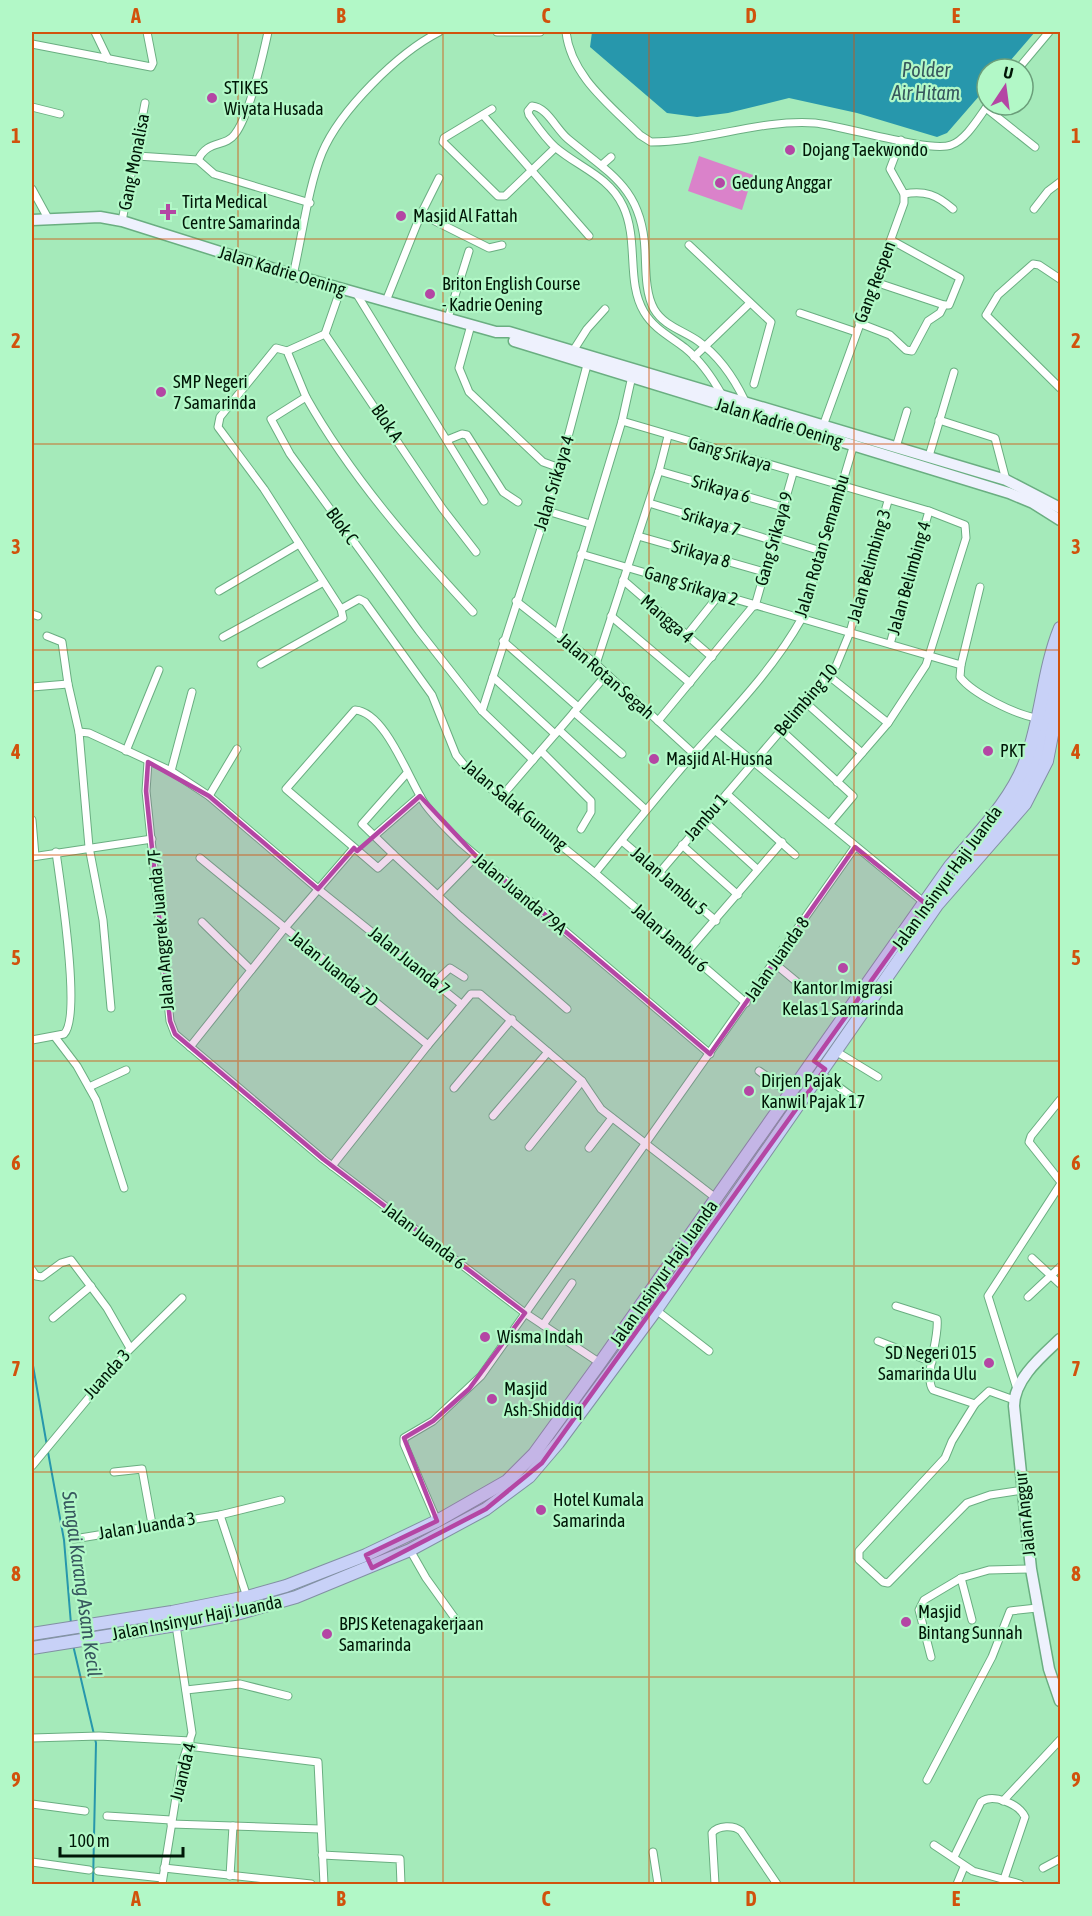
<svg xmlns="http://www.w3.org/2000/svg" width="1092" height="1916" font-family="'Asap Condensed',sans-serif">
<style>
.green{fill:#da82ca}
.water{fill:#2797ac}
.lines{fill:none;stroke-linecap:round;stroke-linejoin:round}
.stream{stroke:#2797ac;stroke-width:2}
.street-casing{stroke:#6aae81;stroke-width:9}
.secondary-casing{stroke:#6aae81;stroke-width:13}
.highway-casing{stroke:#8290a3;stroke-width:14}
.street{stroke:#fff;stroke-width:7}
.secondary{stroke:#eef1fd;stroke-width:10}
.highway{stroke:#c8d1f7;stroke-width:12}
.marked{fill:#b446a4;fill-opacity:0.2;stroke:#b446a4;stroke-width:4.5;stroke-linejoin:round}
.grid{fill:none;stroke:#d1520c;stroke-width:1.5;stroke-opacity:0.55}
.poi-dot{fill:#b446a4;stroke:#b2f8c7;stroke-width:2}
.labels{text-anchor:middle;stroke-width:4.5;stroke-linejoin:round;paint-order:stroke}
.poi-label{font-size:18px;fill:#001707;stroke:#b2f8c7;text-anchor:start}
.street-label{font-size:18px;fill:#001707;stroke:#b2f8c7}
.water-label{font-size:20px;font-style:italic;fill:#37575e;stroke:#b2f8c7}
.neatline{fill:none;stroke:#d1520c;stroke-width:2}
.grid-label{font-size:20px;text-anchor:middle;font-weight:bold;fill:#d1520c}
</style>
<rect width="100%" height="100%" fill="#a5eaba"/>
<path class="green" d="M699 156 753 175 742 210 688 191Z"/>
<path class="water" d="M592 32H1035L1003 69H987V87L947 133 937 137 857 113 789 98 728 113 697 117 667 113 590 47Z"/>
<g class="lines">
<g class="stream">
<path d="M32 1360 47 1446"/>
<path d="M48 1452 64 1540 71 1624"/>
<path d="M73 1645 96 1743 93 1884"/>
</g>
<defs>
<g id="street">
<path d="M95 32 108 59"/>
<path d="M497 32H540"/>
<path d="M566 32C571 76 610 105 640 135L651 142C706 142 759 119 815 123 844 126 930 153 951 145 966 140 979 117 988 105"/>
<path d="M32 44 151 67 153 63 147 32"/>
<path d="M1018 69 1049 32"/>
<path d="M32 107 60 114"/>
<path d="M986 108 1035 147"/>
<path d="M492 109 444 138 443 142 498 196H505L555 148"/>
<path d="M483 115 589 236"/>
<path d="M137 156 198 160 214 174 310 203"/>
<path d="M198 160C208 139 225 148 235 134 249 116 263 55 268 32"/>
<path d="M603 164 611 157"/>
<path d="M32 189 49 220"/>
<path d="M904 194C925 190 937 195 953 209"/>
<path d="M1034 209 1048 191 1060 182"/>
<path d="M421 214 489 248 502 245"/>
<path d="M122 221 145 103"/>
<path d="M689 245 771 322 754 384"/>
<path d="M293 275C302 238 308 187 322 153 340 110 398 53 439 32"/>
<path d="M1060 279 1039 265 1033 264 998 295 986 315 1060 388"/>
<path d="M875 282 944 305"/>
<path d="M341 288 325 334 442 508 476 552"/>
<path d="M356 293 484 501"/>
<path d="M386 301 421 214 439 178"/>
<path d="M800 313 856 332"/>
<path d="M448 318 469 251"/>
<path d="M859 323 890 335 906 350 912 351 928 321 940 313 944 305H949L960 278 891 240"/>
<path d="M471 325 459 368 469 392 543 462 560 468"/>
<path d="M287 351 325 334"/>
<path d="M573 351 587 329 605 309"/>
<path d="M694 357 750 303"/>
<path d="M722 395C712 377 701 361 685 348 671 337 654 329 644 312 626 282 639 240 623 206 609 176 578 167 555 147 545 138 537 126 529 115L528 111 532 106C547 107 556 129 568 139 610 174 642 188 645 250 646 268 645 293 654 309 664 326 682 330 698 341 719 356 734 378 745 401"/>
<path d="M306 397C351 477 412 546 473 612"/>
<path d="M939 420 995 438 1006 480"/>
<path d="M622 421 929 511 965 525 966 538 926 665 888 723 837 782"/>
<path d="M823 426 904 203V194L890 169 901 140"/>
<path d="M447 440 462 434 467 435 503 492 518 502"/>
<path d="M896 447 907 411"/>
<path d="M929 456 954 372"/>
<path d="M659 471 783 507"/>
<path d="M649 503 774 541"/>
<path d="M547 511 590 524"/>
<path d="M638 536 764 572"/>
<path d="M776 537 821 551"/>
<path d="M581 554 961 665 960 677C973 694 1015 714 1036 718"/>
<path d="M623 580 712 657"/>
<path d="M219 591 299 544"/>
<path d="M516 601 596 664 694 754"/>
<path d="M755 606 793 473"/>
<path d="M341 609 359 599 365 602 432 695 456 755 469 771 595 873 746 1003"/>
<path d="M32 614 38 616"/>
<path d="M611 616 690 683"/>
<path d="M558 633 622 421 632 376"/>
<path d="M687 635 719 595"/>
<path d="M47 636 62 642 68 684 79 732 89 847 103 920 111 1008"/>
<path d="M223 637 322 583"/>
<path d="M503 641 578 707"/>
<path d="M890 644 929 511"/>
<path d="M261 664 343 618 341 609 264 489 218 427 220 417 276 348 287 351 306 397 271 419 290 454 419 631 482 711 533 760"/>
<path d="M596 664 659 471 668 436"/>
<path d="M961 665 980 587"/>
<path d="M829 676 888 723"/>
<path d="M493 677 555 734"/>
<path d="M32 687 68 684"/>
<path d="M805 702 862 753"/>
<path d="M482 711 556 482 587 365"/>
<path d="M574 712 622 754"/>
<path d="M658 721 754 605"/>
<path d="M559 730 646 810"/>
<path d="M781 730 853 796 832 821"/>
<path d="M716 731 926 904"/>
<path d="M79 732 89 733 171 771 209 796 318 889 461 1004"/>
<path d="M126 751 159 670"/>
<path d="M541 751 591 801V812L581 829"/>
<path d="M148 762 146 791 170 1021 175 1034 323 1159 525 1313 600 1363"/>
<path d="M171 771 192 692"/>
<path d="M407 773 362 824 393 854 378 868 286 789 355 710C386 712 409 781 425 804 435 818 448 830 460 842L710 1054"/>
<path d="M727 794 795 855"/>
<path d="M209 796 237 749"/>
<path d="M501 797 607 674"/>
<path d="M32 820 35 856"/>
<path d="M703 820 757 869"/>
<path d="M374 836 420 796"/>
<path d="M622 841 716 921"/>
<path d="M682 845 738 895"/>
<path d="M393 854 460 916 567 1009"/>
<path d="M32 857 152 839"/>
<path d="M200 858 428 1045 471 994H480L582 1081 601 1109 717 1199"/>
<path d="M660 872 836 666 850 632 888 501"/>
<path d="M595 873C627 834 658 795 691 757 731 712 772 671 802 618L854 444"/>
<path d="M438 895 476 856"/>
<path d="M202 922 251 970"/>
<path d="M687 952 782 842"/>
<path d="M774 963 803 987"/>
<path d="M435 982 450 968 464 977"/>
<path d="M55 1037 77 1066 96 1100 124 1188"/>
<path d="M32 1040 64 1034C82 1017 60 882 56 852"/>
<path d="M190 1047 284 929 354 848"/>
<path d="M837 1052 878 1077"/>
<path d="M759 1071 791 1094"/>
<path d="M821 1074 858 1101"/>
<path d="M89 1087 126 1070"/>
<path d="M454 1088 512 1019"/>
<path d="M1060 1100 1031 1136 1029 1142 1060 1181"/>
<path d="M493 1116 548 1052"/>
<path d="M529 1147 582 1081"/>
<path d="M589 1148 612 1118"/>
<path d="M332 1166 428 1045"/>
<path d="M1032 1258 1060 1284"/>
<path d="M32 1270 36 1276 42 1277 61 1263 71 1260 107 1308 130 1348"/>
<path d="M1028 1297 1060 1267"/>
<path d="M896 1306 937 1319C940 1338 923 1376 933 1390L975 1404 989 1391 1014 1400"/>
<path d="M656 1310 709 1351"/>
<path d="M53 1318 91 1286"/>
<path d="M543 1325 572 1283"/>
<path d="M878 1341 932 1362"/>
<path d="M1017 1389 988 1296 1060 1185"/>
<path d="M975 1404 952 1441 945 1458 859 1551V1560L883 1582 888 1583 967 1503 990 1495 1023 1490"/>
<path d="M32 1466 125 1354 182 1298"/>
<path d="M114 1472 142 1469 152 1524"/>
<path d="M220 1515 247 1597"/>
<path d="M437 1521 404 1444V1438L433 1421 481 1376 855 847"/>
<path d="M74 1539 220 1515 281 1500"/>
<path d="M410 1550 426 1578 459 1624"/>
<path d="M961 1578 972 1620"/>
<path d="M931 1657 919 1610 924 1600 961 1578 989 1570 1031 1569"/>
<path d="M186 1690 240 1684 288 1696"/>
<path d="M32 1738 99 1736 190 1741"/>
<path d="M188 1746 318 1762 324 1884"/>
<path d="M927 1780 992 1657 1010 1611 1037 1608"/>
<path d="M1003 1801 1060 1740"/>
<path d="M32 1804 85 1811"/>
<path d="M107 1816 171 1820"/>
<path d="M171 1824 320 1829"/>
<path d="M934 1845 973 1871 1020 1884"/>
<path d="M653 1852 658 1884"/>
<path d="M322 1855 400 1859 401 1884"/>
<path d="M954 1857 981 1802C993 1793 1019 1804 1025 1817L1004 1879"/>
<path d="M32 1862 89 1870"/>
<path d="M164 1868 311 1884"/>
<path d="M1043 1868 1060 1859"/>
<path d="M98 1871 162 1878"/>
<path d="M230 1876 233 1826"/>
<path d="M162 1884 181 1766 192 1733 176 1625"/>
<path d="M715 1884 712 1833C718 1825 734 1825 741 1831L777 1884"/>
<path d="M957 1884 964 1867"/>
</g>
<g id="secondary">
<path d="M32 220 100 217 122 221 293 275 496 332H509L1006 480 1060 508"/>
<path d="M514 341 1009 493 1033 503 1060 520"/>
<path d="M1060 1339C1042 1356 1014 1379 1014 1406L1031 1569 1049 1669 1060 1701"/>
</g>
<g id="highway">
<path d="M963 865 1012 805 1034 770 1060 650"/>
<path d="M32 1634 172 1612 247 1597 286 1586 366 1555 437 1521 507 1481 534 1454 600 1363 950 866C978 833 1013 799 1027 757 1042 715 1043 670 1060 628"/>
<path d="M32 1648 176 1625 240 1613 296 1597 410 1550 486 1509 529 1477 558 1443 656 1310 937 905 1025 804 1047 761 1060 693"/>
</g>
</defs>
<use href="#street" class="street-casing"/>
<use href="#secondary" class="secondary-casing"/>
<use href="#highway" class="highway-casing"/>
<use href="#street" class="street"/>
<use href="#secondary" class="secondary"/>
<use href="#highway" class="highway"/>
</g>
<path class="marked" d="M148 762 209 796 318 889 354 848 357 851 420 796 476 856 710 1054 855 847 926 904 814 1061 825 1069 542 1463 486 1509 372 1568 366 1555 437 1521 404 1438 433 1421 469 1389 525 1313 323 1159 175 1034 170 1021 146 791Z"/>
<path class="grid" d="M238 32V1884M443 32V1884M649 32V1884M854 32V1884M32 239H1060M32 444H1060M32 650H1060M32 855H1060M32 1061H1060M32 1266H1060M32 1472H1060M32 1677H1060"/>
<g class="poi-dot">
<circle cx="212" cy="98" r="6"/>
<circle cx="790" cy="150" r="6"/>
<circle cx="720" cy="183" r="6"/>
<path d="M165 203h6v6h6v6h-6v6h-6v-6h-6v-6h6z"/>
<circle cx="401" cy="216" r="6"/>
<circle cx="430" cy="294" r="6"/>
<circle cx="161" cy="392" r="6"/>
<circle cx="988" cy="751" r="6"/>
<circle cx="654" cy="759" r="6"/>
<circle cx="843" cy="968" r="6"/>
<circle cx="749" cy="1091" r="6"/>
<circle cx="485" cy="1337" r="6"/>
<circle cx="989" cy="1363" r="6"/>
<circle cx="492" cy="1399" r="6"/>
<circle cx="541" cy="1510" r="6"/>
<circle cx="906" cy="1622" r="6"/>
<circle cx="327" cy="1634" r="6"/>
</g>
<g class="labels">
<g class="poi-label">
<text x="224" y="94">STIKES<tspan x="224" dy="21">Wiyata Husada</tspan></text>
<text x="802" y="156">Dojang Taekwondo</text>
<text x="732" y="189">Gedung Anggar</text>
<text x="182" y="208">Tirta Medical<tspan x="182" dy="21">Centre Samarinda</tspan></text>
<text x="413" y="222">Masjid Al Fattah</text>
<text x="442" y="290">Briton English Course<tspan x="442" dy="21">- Kadrie Oening</tspan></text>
<text x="173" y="388">SMP Negeri<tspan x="173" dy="21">7 Samarinda</tspan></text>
<text x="1000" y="757">PKT</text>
<text x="666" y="765">Masjid Al-Husna</text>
<text x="843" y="994" text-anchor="middle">Kantor Imigrasi<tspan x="843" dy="21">Kelas 1 Samarinda</tspan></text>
<text x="761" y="1087">Dirjen Pajak<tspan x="761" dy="21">Kanwil Pajak 17</tspan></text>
<text x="497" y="1343">Wisma Indah</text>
<text x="977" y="1359" text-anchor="end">SD Negeri 015<tspan x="977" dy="21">Samarinda Ulu</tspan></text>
<text x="504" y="1395">Masjid<tspan x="504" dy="21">Ash-Shiddiq</tspan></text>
<text x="553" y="1506">Hotel Kumala<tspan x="553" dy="21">Samarinda</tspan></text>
<text x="918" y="1618">Masjid<tspan x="918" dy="21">Bintang Sunnah</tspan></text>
<text x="339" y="1630">BPJS Ketenagakerjaan<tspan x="339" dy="21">Samarinda</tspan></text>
</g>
<g class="street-label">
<text transform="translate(134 162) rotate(-79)" y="6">Gang Monalisa</text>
<text transform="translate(282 271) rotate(17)" y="6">Jalan Kadrie Oening</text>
<text transform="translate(875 282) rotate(-69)" y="6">Gang Respen</text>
<text transform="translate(387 423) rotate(55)" y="6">Blok A</text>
<text transform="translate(779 423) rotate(17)" y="6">Jalan Kadrie Oening</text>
<text transform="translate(730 454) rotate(16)" y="6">Gang Srikaya</text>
<text transform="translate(554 483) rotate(-73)" y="6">Jalan Srikaya 4</text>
<text transform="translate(721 489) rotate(16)" y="6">Srikaya 6</text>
<text transform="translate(711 522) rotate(17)" y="6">Srikaya 7</text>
<text transform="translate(342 526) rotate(54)" y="6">Blok C</text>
<text transform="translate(774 539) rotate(-74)" y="6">Gang Srikaya 9</text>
<text transform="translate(822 546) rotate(-73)" y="6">Jalan Rotan Semambu</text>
<text transform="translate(701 554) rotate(16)" y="6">Srikaya 8</text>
<text transform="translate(869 566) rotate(-74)" y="6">Jalan Belimbing 3</text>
<text transform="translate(909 578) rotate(-74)" y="6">Jalan Belimbing 4</text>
<text transform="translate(691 586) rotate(17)" y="6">Gang Srikaya 2</text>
<text transform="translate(667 619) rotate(41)" y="6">Mangga 4</text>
<text transform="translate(606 676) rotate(41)" y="6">Jalan Rotan Segah</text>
<text transform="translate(806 700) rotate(-50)" y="6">Belimbing 10</text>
<text transform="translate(515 805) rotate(40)" y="6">Jalan Salak Gunung</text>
<text transform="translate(706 817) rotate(-49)" y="6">Jambu 1</text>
<text transform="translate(947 878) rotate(-54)" y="6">Jalan Insinyur Haji Juanda</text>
<text transform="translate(669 881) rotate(41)" y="6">Jalan Jambu 5</text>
<text transform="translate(520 894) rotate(40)" y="6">Jalan Juanda 79A</text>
<text transform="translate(161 930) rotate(-95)" y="6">Jalan Anggrek Juanda 7F</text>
<text transform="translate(670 938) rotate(41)" y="6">Jalan Jambu 6</text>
<text transform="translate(777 959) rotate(-55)" y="6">Jalan Juanda 8</text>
<text transform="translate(409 961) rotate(39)" y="6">Jalan Juanda 7</text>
<text transform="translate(334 969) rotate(39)" y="6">Jalan Juanda 7D</text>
<text transform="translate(424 1236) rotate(37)" y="6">Jalan Juanda 6</text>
<text transform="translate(664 1273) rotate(-55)" y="6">Jalan Insinyur Haji Juanda</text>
<text transform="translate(107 1374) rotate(-48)" y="6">Juanda 3</text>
<text transform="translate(1025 1514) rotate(-96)" y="6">Jalan Anggur</text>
<text transform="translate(147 1526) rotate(-9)" y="6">Jalan Juanda 3</text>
<text transform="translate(197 1618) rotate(-11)" y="6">Jalan Insinyur Haji Juanda</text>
<text transform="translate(183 1772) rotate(-76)" y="6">Juanda 4</text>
</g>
<g class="water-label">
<text x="926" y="77">Polder<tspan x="926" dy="23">Air Hitam</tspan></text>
<text transform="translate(82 1584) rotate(82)" y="7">Sungai Karang Asam Kecil</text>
</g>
</g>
<rect width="1092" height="1916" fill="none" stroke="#b2f8c7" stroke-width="66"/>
<g transform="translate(1005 87) rotate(13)"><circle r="28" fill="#b2f8c7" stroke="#6b9e7a" stroke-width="1.5"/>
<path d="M0-4.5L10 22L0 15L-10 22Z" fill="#b446a4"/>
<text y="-9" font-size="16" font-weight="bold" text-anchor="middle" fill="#001707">U</text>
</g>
<path d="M60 1847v9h123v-9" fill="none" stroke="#001707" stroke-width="3"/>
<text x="69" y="1847" font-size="18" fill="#001707" stroke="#b2f8c7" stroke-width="4.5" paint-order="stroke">100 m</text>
<rect x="33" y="33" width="1026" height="1850" class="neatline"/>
<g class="grid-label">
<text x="136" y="23">A</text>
<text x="341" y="23">B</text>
<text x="546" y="23">C</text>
<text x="751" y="23">D</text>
<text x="956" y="23">E</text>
<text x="16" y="143">1</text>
<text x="1076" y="143">1</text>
<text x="16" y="348">2</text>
<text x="1076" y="348">2</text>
<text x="16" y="554">3</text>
<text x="1076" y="554">3</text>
<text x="16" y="759">4</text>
<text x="1076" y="759">4</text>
<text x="16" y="965">5</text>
<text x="1076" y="965">5</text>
<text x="16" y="1170">6</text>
<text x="1076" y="1170">6</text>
<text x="16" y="1376">7</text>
<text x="1076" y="1376">7</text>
<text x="16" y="1581">8</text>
<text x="1076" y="1581">8</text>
<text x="16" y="1787">9</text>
<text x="1076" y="1787">9</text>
<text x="136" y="1906">A</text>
<text x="341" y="1906">B</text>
<text x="546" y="1906">C</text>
<text x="751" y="1906">D</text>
<text x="956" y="1906">E</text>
</g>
</svg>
